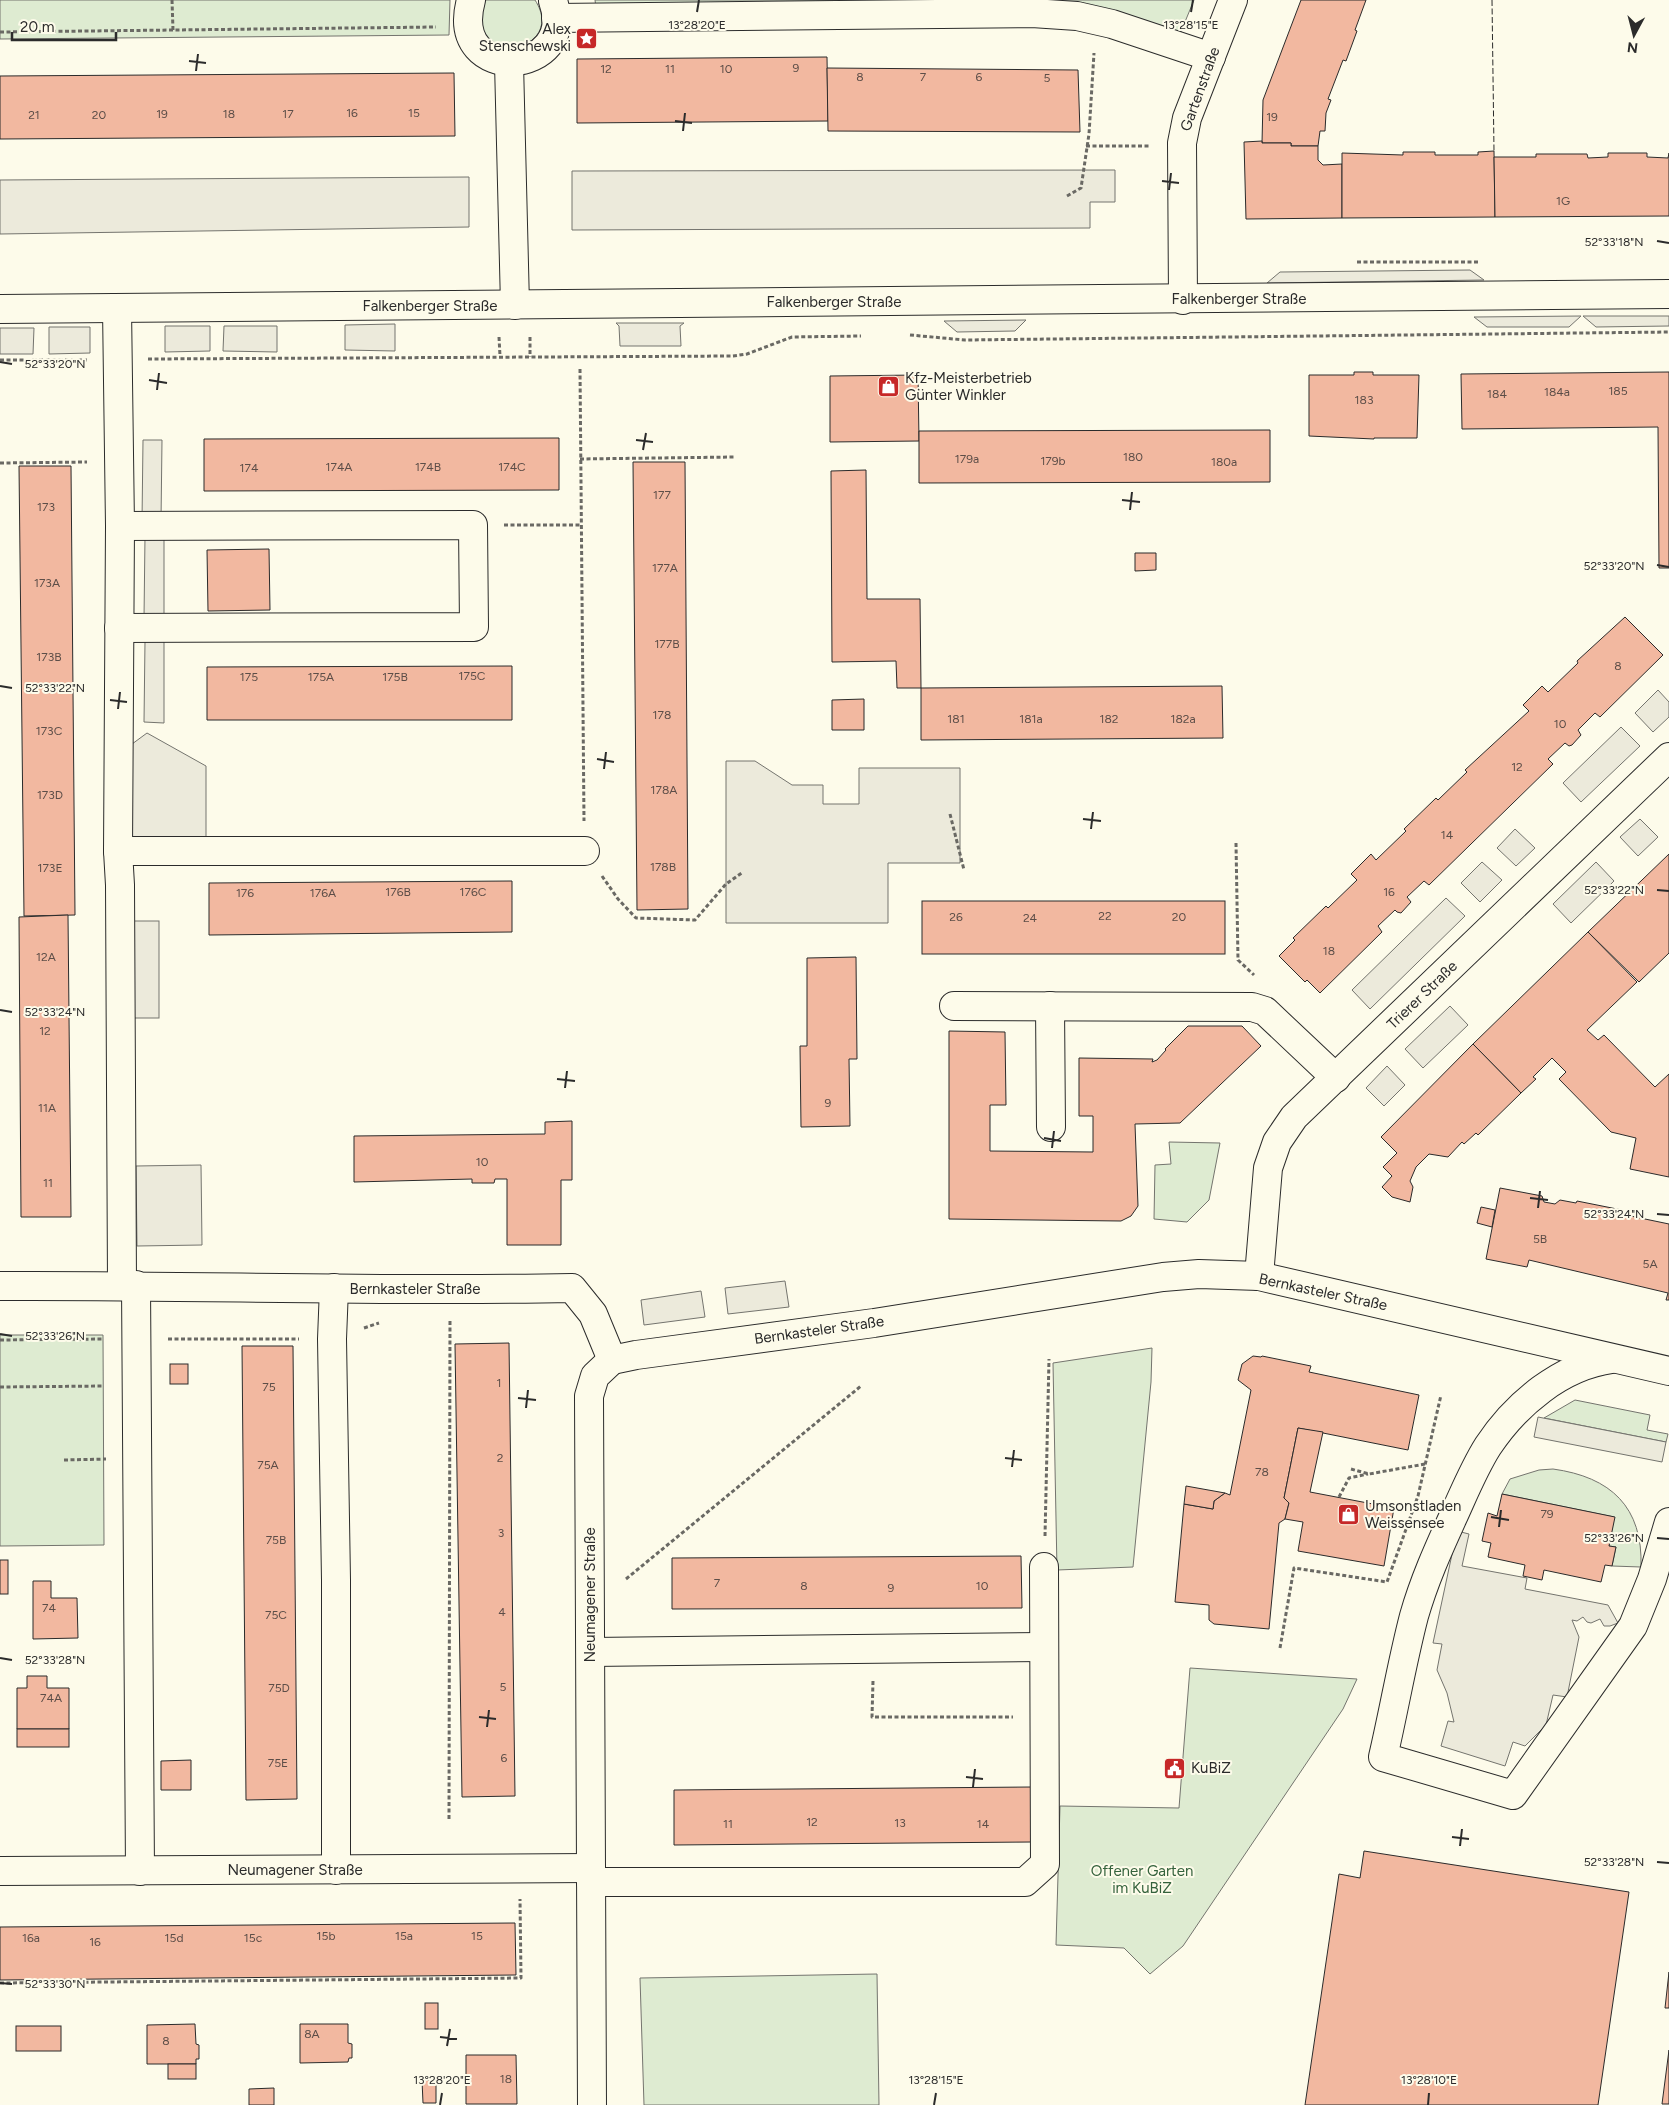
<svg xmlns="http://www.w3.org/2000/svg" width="1669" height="2105" font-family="Figtree,sans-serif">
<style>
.green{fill:#deebd1;stroke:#74746e}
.parking{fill:#eceadb;stroke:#74746e}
.building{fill:#f2b8a0;stroke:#2b2b2b}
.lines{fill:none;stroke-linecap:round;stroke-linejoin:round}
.minor-casing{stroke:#2b2b2b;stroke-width:30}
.path{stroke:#6a6964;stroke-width:3;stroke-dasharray:4 2.5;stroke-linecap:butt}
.minor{stroke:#fdfbea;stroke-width:28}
.fence{stroke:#2b2b2b;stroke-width:1;stroke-dasharray:6 2.5;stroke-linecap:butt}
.ticks{fill:none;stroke:#2b2b2b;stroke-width:2}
.labels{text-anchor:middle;stroke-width:4;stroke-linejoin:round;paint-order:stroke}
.number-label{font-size:12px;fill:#5d4e48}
.poi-label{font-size:15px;fill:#2b2b2b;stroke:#fdfbea;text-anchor:start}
.street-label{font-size:15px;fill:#2b2b2b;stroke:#fdfbea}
.park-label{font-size:15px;fill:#34623c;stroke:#fdfbea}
.ticks-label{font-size:12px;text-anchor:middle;fill:#2b2b2b;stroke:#fdfbea;stroke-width:4;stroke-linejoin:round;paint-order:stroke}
</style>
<rect width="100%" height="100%" fill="#fdfbea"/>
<g class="green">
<path d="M0 0H450L449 35 0 39Z"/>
<path d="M486 0H535C566 48 482 68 482 22 483 15 481 6 486 0Z"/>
<path d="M595 0H1194L1180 34 1119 15 596 8Z"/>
<path d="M1169 1142 1220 1143 1209 1200 1187 1222 1154 1219 1155 1165 1171 1164Z"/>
<path d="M0 1335H103L104 1545 0 1546Z"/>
<path d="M1152 1348 1151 1382 1133 1567 1057 1570 1053 1363Z"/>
<path d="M1575 1400 1650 1415 1647 1430 1668 1434 1666 1442 1544 1418Z"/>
<path d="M1553 1469C1611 1477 1643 1507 1641 1567L1612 1566 1616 1547 1609 1546 1614 1517 1502 1494 1510 1479 1539 1470Z"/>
<path d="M1190 1668 1357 1679 1343 1709 1183 1946 1150 1974 1124 1948 1056 1945 1060 1806 1179 1808Z"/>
<path d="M877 1974 879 2105H644L640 1978Z"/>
</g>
<g class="parking">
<path d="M1115 170V202H1090V228L572 230V171Z"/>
<path d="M469 177V227L0 234V180Z"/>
<path d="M1470 270 1484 280 1267 283 1280 272Z"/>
<path d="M1581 316 1569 327H1487L1474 317Z"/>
<path d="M1583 316H1669V326L1596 327Z"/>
<path d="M1026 320 1015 331 957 332 944 321Z"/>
<path d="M616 323H684L680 326 681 346H620L619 326Z"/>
<path d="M395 324V351L345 350V325Z"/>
<path d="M165 326H210V351L165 352Z"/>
<path d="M224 326H277V352L223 351Z"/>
<path d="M49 327H90V353L49 354Z"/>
<path d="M0 328H34L33 354H0Z"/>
<path d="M143 440H162L161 522H142Z"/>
<path d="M145 536 164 537V618H144Z"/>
<path d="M145 641H164V723L144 722Z"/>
<path d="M1658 690 1669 702V717L1653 732 1635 713Z"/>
<path d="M1621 727 1640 746 1581 802 1563 783Z"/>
<path d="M147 733 206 766V843H128V747Z"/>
<path d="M726 761H755L792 785H823V804H859V768H960V863H888V923H726Z"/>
<path d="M1640 819 1658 837 1638 856 1620 837Z"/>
<path d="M1515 829 1535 848 1516 866 1497 848Z"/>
<path d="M1482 862 1502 880 1480 902 1461 883Z"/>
<path d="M1596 862 1614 881 1571 923 1553 904Z"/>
<path d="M1446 898 1465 916 1370 1009 1352 990Z"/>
<rect x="133" y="921" width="26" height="97"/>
<path d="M1450 1006 1468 1025 1423 1068 1405 1049Z"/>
<path d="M1387 1066 1405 1085 1384 1106 1366 1088Z"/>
<path d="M201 1165 202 1245 137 1246 136 1166Z"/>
<path d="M785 1281 789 1307 728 1314 725 1288Z"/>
<path d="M701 1291 705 1317 644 1325 641 1300Z"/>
<path d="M1538 1417 1666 1442 1662 1462 1534 1437Z"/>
<path d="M1457 1531 1469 1534 1462 1566 1527 1578 1525 1589 1608 1605 1618 1623 1610 1626H1604L1600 1619 1591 1623 1587 1622 1583 1617 1577 1621 1572 1620 1579 1637 1567 1697 1553 1695 1546 1725 1525 1746 1513 1742 1505 1766 1441 1746 1448 1721 1454 1722 1447 1693 1437 1670 1442 1644 1433 1643Z"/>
</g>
<g class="building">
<path d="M1301 0H1366L1355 30 1357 31 1346 61 1343 60 1328 99 1331 100 1326 113 1325 131H1320L1318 146H1291V143H1262L1263 100Z"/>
<path d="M827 57 828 121 577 123V59Z"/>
<path d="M827 68 1078 70 1080 132 828 131Z"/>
<path d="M454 73 455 136 0 139V76Z"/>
<path d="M1262 141V143H1291V146H1318V160L1323 165 1342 164V218L1246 219 1244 142Z"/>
<path d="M1494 151 1495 217 1342 218V153L1403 155V152H1435V155H1478V152Z"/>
<path d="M1608 153H1647V157L1668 158 1669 153V216L1495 217 1494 157H1536V154H1587L1588 158 1608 157Z"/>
<path d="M1354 372H1373V375H1419L1417 438H1374V439L1309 436V375H1354Z"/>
<path d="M1669 372V568H1659L1658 427 1462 429 1461 374Z"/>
<path d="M918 375 919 441 830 442V376Z"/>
<path d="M1270 430V482L919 483V431Z"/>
<path d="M559 438V490L204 491V439Z"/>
<path d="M633 462H685L688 909 637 910Z"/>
<path d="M19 466H71L75 915 24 916Z"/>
<path d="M866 470 867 599H920L921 688H897L896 661 832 662 831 471Z"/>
<path d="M269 549 270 610 208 611 207 550Z"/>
<path d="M1135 553H1156V570L1135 571Z"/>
<path d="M1625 617 1663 655 1600 717 1595 713 1578 730 1581 735 1572 745 1569 746 1565 743 1548 759 1553 764 1429 885 1424 881 1407 897 1411 902 1401 913 1397 912 1395 910 1378 926 1382 932 1320 993 1307 980 1305 982 1279 956 1295 940 1293 938 1326 906 1328 908 1357 880 1351 874 1371 854 1376 860 1406 831 1404 829 1436 798 1438 800 1467 772 1465 770 1529 711 1523 705 1542 686 1548 692 1578 663 1577 661Z"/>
<path d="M512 666V720H207V667Z"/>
<path d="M1222 686 1223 738 921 740V688Z"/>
<path d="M864 699V730H832V700Z"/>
<path d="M1669 854V953L1639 982 1588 932Z"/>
<path d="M512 881V932L209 935V883Z"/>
<rect x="922" y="901" width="303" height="53"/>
<path d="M68 915 71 1217H21L19 917Z"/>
<path d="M1588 932 1637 982 1587 1030 1598 1040 1604 1035 1655 1087 1669 1074V1177L1630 1169 1636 1138 1611 1132 1559 1079 1566 1072 1552 1058 1533 1077 1536 1079 1521 1093 1473 1044Z"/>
<path d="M856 957 857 1059H849L850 1126 801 1127 800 1046H807V958Z"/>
<path d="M1188 1026H1242L1261 1046 1180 1123 1135 1124 1138 1206 1131 1216 1121 1221 949 1219V1031L1005 1032 1006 1105H990V1151L1093 1152V1116H1079V1058L1153 1059 1152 1062 1157 1060 1166 1050 1165 1049Z"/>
<path d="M1473 1044 1521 1093 1478 1135 1476 1133 1464 1144 1462 1142 1448 1157 1429 1154 1416 1167 1410 1181 1413 1187 1410 1202 1392 1197 1382 1187 1392 1176 1383 1167 1397 1153 1381 1137Z"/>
<path d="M572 1121V1180H561V1245H507V1179H495L494 1183H472V1179L354 1182V1136L545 1134V1122Z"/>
<path d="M1500 1188 1542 1196 1544 1202 1555 1204 1560 1200 1576 1203 1577 1201 1622 1210 1621 1214 1669 1224V1300H1666L1668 1293 1529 1260 1527 1267 1486 1259Z"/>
<path d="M1481 1207 1495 1210 1492 1227 1477 1223Z"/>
<path d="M509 1343 515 1796 462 1797 455 1344Z"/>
<path d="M242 1346H293L297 1799 246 1800Z"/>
<path d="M1253 1356 1261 1357 1262 1356 1311 1366 1309 1372 1419 1395 1408 1450 1298 1428 1284 1498 1289 1503 1285 1519 1279 1523 1269 1629 1214 1624 1209 1620V1605L1175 1602 1184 1504 1213 1509 1214 1501 1225 1493 1230 1495 1251 1390 1238 1380 1242 1364Z"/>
<rect x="170" y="1364" width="18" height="20"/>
<path d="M1298 1428 1323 1432 1310 1492 1394 1508 1384 1566 1298 1551 1303 1522 1285 1519 1289 1503 1284 1498Z"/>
<path d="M1186 1486 1225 1493 1214 1501 1213 1509 1184 1504Z"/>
<path d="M1502 1494 1615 1517 1609 1546 1616 1547 1612 1566 1605 1565 1601 1582 1544 1570 1542 1580 1523 1576 1525 1565 1488 1557 1491 1543 1482 1541 1488 1513 1497 1516Z"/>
<path d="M1021 1556 1022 1608 672 1609V1558Z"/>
<rect x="0" y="1560" width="8" height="34"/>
<path d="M33 1581H51V1598H77L78 1638 33 1639Z"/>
<path d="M27 1676H47V1688H69V1729H17V1688H27Z"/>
<rect x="17" y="1729" width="52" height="18"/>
<path d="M191 1760V1790H161V1761Z"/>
<path d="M1031 1787V1842L674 1845V1790Z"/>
<path d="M1364 1851 1629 1892 1598 2105H1305L1339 1874 1360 1878Z"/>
<path d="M515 1923 516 1975 0 1980V1927Z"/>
<path d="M1669 1972V2008H1665Z"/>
<rect x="425" y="2003" width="13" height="26"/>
<path d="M195 2024 196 2044 199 2045V2059H196V2064H147V2025Z"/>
<path d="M300 2024H348V2043L352 2044V2058H349L348 2062 300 2063Z"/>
<rect x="16" y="2026" width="45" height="25"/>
<path d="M1669 2050V2104H1662Z"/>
<path d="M466 2055H516L517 2104H466Z"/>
<rect x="168" y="2064" width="28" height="15"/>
<path d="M422 2080H436V2103H423Z"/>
<path d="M274 2088V2105H249V2089Z"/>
</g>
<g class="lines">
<defs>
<g id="minor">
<path d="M471 0C447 87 580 76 553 1"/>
<path d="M556 18 1032 13 1077 16 1112 24 1211 57"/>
<path d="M509 63 515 305"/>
<path d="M1183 300 1182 143 1187 118 1233 0"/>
<path d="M117 308 120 526 118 851 120 885 122 1285"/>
<path d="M0 309 1669 294"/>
<path d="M119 628 474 627 473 525 120 526"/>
<path d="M118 851H585"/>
<path d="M954 1006 1252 1007 1265 1011 1336 1078"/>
<path d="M1050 1006 1051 1127"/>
<path d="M1259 1276 1268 1168 1277 1142 1294 1117 1669 757"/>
<path d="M136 1285 140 1871"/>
<path d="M0 1286C191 1285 381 1292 572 1288L593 1314 612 1360"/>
<path d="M334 1288 332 1339 336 1580V1870"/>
<path d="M1612 1359C1561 1366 1516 1404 1488 1446 1474 1468 1464 1493 1453 1517 1438 1550 1424 1581 1414 1616 1402 1662 1394 1710 1383 1757L1513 1795 1633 1626 1652 1579 1669 1522"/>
<path d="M612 1360 636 1355 874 1323 1163 1277 1199 1274 1259 1276 1669 1371"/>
<path d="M591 1652 1044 1647"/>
<path d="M0 1871 591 1868"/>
<path d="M591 1882H1025L1045 1864 1044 1567"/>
<path d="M592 2105 589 1396 595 1376 612 1360"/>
</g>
</defs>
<use href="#minor" class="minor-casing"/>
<g class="path">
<path d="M172 0 173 30"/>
<path d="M0 32 436 27"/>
<path d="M1086 146H1149"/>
<path d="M1067 196 1081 188 1089 134 1094 53"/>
<path d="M1357 262H1480"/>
<path d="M910 335 965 340 1669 332"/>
<path d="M499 337 500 356"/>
<path d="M530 337V357"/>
<path d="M148 359 733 356 747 354 792 337 861 336"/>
<path d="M0 360H87"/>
<path d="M580 369 584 821"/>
<path d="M580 459 734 457"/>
<path d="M0 463 87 462"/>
<path d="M504 525H581"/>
<path d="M950 814 964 870"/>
<path d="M1236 843 1238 960 1254 975"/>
<path d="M602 876 618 899 636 918 695 920 726 884 743 872"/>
<path d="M364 1328 379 1323"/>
<path d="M168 1339H299"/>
<path d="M0 1340 104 1339"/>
<path d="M0 1387 104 1386"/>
<path d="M64 1460 106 1459"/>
<path d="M1351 1469 1369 1474 1425 1464"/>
<path d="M1339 1497 1349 1478 1368 1474"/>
<path d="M1045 1536 1049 1359"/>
<path d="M626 1579 861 1386"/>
<path d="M1280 1648 1294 1568 1387 1582 1418 1496 1441 1395"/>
<path d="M873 1681 872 1717H1013"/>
<path d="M449 1819 450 1320"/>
<path d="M0 1983 521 1978 520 1899"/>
</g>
<use href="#minor" class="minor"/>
<path class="fence" d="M1492 0 1494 151"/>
</g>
<path class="ticks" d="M697 12 699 0M1191 12 1193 0M189 61 206 63M196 71 198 54M675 121 692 123M683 131 685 113M1162 181 1179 183M1169 190 1171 173M1657 241 1669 243M0 362 12 364M149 380 167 383M157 390 159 373M636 440 653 442M643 450 646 433M1122 500 1140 502M1130 510 1132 492M1657 565 1669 567M0 686 12 688M110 700 127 702M118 709 120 692M597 759 614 762M604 769 606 752M1083 819 1101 821M1091 829 1093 812M1657 890 1669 891M0 1010 12 1012M557 1079 575 1081M565 1088 567 1071M1044 1138 1061 1141M1052 1148 1054 1131M1530 1198 1548 1200M1538 1208 1540 1191M1657 1214 1669 1215M0 1334 12 1336M518 1398 536 1400M526 1408 528 1390M1005 1458 1022 1460M1012 1467 1014 1450M1491 1517 1509 1520M1499 1527 1501 1510M1657 1538 1669 1539M0 1658 12 1660M479 1717 496 1719M487 1727 489 1710M966 1777 983 1779M973 1787 975 1769M1452 1837 1469 1839M1460 1846 1462 1829M1657 1862 1669 1863M0 1983 12 1984M440 2037 457 2039M447 2046 450 2029M440 2105 442 2093M934 2105 936 2093M1428 2105 1429 2093"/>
<defs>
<symbol id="sight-square" viewBox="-11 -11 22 22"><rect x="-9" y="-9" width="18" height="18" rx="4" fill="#c62828" stroke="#fdfbea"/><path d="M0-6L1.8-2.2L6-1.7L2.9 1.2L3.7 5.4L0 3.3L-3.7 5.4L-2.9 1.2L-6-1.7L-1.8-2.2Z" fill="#fff"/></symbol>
<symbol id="shop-square" viewBox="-11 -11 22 22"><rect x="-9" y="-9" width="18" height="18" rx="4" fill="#c62828" stroke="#fdfbea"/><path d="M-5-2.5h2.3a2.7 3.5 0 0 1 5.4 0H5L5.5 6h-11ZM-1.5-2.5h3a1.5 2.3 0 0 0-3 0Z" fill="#fff"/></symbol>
<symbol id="civic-square" viewBox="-11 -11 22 22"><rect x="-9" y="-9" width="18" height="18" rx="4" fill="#c62828" stroke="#fdfbea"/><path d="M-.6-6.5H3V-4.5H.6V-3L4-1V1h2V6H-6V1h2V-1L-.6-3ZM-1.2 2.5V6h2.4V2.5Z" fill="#fff"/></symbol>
</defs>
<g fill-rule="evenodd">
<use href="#sight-square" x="574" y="26" width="25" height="25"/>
<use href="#shop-square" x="876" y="374" width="25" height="25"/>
<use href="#shop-square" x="1336" y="1502" width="25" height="25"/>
<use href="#civic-square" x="1162" y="1756" width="25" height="25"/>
</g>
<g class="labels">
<g class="number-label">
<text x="796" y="72">9</text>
<text x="606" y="73">12</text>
<text x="670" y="73">11</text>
<text x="726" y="73">10</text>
<text x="860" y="81">8</text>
<text x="923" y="81">7</text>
<text x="979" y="81">6</text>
<text x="1047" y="82">5</text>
<text x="352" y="117">16</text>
<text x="414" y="117">15</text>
<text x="162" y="118">19</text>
<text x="229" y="118">18</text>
<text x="288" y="118">17</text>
<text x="34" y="119">21</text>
<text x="99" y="119">20</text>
<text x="1272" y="121">19</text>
<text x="1563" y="205">1G</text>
<text x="1618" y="395">185</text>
<text x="1557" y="396">184a</text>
<text x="1497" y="398">184</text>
<text x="1364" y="404">183</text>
<text x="1133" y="461">180</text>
<text x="967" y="463">179a</text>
<text x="1053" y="465">179b</text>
<text x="1224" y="466">180a</text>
<text x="339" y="471">174A</text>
<text x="428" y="471">174B</text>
<text x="512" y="471">174C</text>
<text x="249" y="472">174</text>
<text x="662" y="499">177</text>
<text x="46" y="511">173</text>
<text x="665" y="572">177A</text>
<text x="47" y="587">173A</text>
<text x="667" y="648">177B</text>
<text x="49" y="661">173B</text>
<text x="1618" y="670">8</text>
<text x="472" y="680">175C</text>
<text x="249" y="681">175</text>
<text x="321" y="681">175A</text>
<text x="395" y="681">175B</text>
<text x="662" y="719">178</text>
<text x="956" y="723">181</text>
<text x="1031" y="723">181a</text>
<text x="1109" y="723">182</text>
<text x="1183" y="723">182a</text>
<text x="1560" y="728">10</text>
<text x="49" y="735">173C</text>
<text x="1517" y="771">12</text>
<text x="664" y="794">178A</text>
<text x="50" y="799">173D</text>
<text x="1447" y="839">14</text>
<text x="663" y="871">178B</text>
<text x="50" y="872">173E</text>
<text x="398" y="896">176B</text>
<text x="473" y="896">176C</text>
<text x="1389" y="896">16</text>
<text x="245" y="897">176</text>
<text x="323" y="897">176A</text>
<text x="1105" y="920">22</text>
<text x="956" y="921">26</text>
<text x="1179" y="921">20</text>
<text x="1030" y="922">24</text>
<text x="1329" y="955">18</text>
<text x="46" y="961">12A</text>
<text x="45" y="1035">12</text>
<text x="828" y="1107">9</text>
<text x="47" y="1112">11A</text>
<text x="482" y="1166">10</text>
<text x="48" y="1187">11</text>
<text x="1540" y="1243">5B</text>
<text x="1650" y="1268">5A</text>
<text x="499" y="1387">1</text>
<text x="269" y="1391">75</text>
<text x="500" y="1462">2</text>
<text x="268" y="1469">75A</text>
<text x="1262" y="1476">78</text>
<text x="1547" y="1518">79</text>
<text x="501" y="1537">3</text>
<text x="276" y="1544">75B</text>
<text x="717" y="1587">7</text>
<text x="804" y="1590">8</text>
<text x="982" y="1590">10</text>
<text x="891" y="1592">9</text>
<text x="49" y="1612">74</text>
<text x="502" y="1616">4</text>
<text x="276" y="1619">75C</text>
<text x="503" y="1691">5</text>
<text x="279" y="1692">75D</text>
<text x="51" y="1702">74A</text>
<text x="504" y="1762">6</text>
<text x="278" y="1767">75E</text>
<text x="812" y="1826">12</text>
<text x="900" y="1827">13</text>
<text x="728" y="1828">11</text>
<text x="983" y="1828">14</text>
<text x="326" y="1940">15b</text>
<text x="404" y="1940">15a</text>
<text x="477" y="1940">15</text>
<text x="31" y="1942">16a</text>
<text x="174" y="1942">15d</text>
<text x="253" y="1942">15c</text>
<text x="95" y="1946">16</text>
<text x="312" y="2038">8A</text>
<text x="166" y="2045">8</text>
<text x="506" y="2083">18</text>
</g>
<g class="poi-label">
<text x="571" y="34" text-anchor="end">Alex<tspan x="571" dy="17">Stenschewski</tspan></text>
<text x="905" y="383">Kfz-Meisterbetrieb<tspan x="905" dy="17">Günter Winkler</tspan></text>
<text x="1365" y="1511">Umsonstladen<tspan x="1365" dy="17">Weissensee</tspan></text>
<text x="1191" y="1773">KuBiZ</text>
</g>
<g class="street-label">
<text transform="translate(1200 89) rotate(-70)" y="5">Gartenstraße</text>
<text x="1239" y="304">Falkenberger Straße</text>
<text x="834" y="307">Falkenberger Straße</text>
<text x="430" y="311">Falkenberger Straße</text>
<text transform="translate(1422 995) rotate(-44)" y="5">Trierer Straße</text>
<text x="415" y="1294">Bernkasteler Straße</text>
<text transform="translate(1323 1292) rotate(12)" y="5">Bernkasteler Straße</text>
<text transform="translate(819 1330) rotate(-8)" y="5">Bernkasteler Straße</text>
<text transform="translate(590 1595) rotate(-90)" y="5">Neumagener Straße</text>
<text x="295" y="1875">Neumagener Straße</text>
</g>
<g class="park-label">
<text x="1142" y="1876">Offener Garten<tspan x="1142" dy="17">im KuBiZ</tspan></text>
</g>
</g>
<g class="ticks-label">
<text x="697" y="29">13°28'20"E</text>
<text x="1191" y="29">13°28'15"E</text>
<text x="1614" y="246">52°33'18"N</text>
<text x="55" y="368">52°33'20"N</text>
<text x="1614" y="570">52°33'20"N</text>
<text x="55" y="692">52°33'22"N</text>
<text x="1614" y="894">52°33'22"N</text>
<text x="55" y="1016">52°33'24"N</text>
<text x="1614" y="1218">52°33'24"N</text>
<text x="55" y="1340">52°33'26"N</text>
<text x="1614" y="1542">52°33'26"N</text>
<text x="55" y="1664">52°33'28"N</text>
<text x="1614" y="1866">52°33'28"N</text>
<text x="55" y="1988">52°33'30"N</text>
<text x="442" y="2084">13°28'20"E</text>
<text x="936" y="2084">13°28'15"E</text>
<text x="1429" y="2084">13°28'10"E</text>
</g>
<g transform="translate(1634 35) rotate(187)" stroke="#fdfbea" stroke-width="4" paint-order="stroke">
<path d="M0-4L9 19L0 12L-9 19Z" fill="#2b2b2b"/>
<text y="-8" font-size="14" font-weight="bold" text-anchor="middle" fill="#2b2b2b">N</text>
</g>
<path d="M12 32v8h104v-8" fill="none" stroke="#2b2b2b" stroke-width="2.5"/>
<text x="20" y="32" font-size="15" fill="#2b2b2b" stroke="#fdfbea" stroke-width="4" paint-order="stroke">20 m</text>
</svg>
